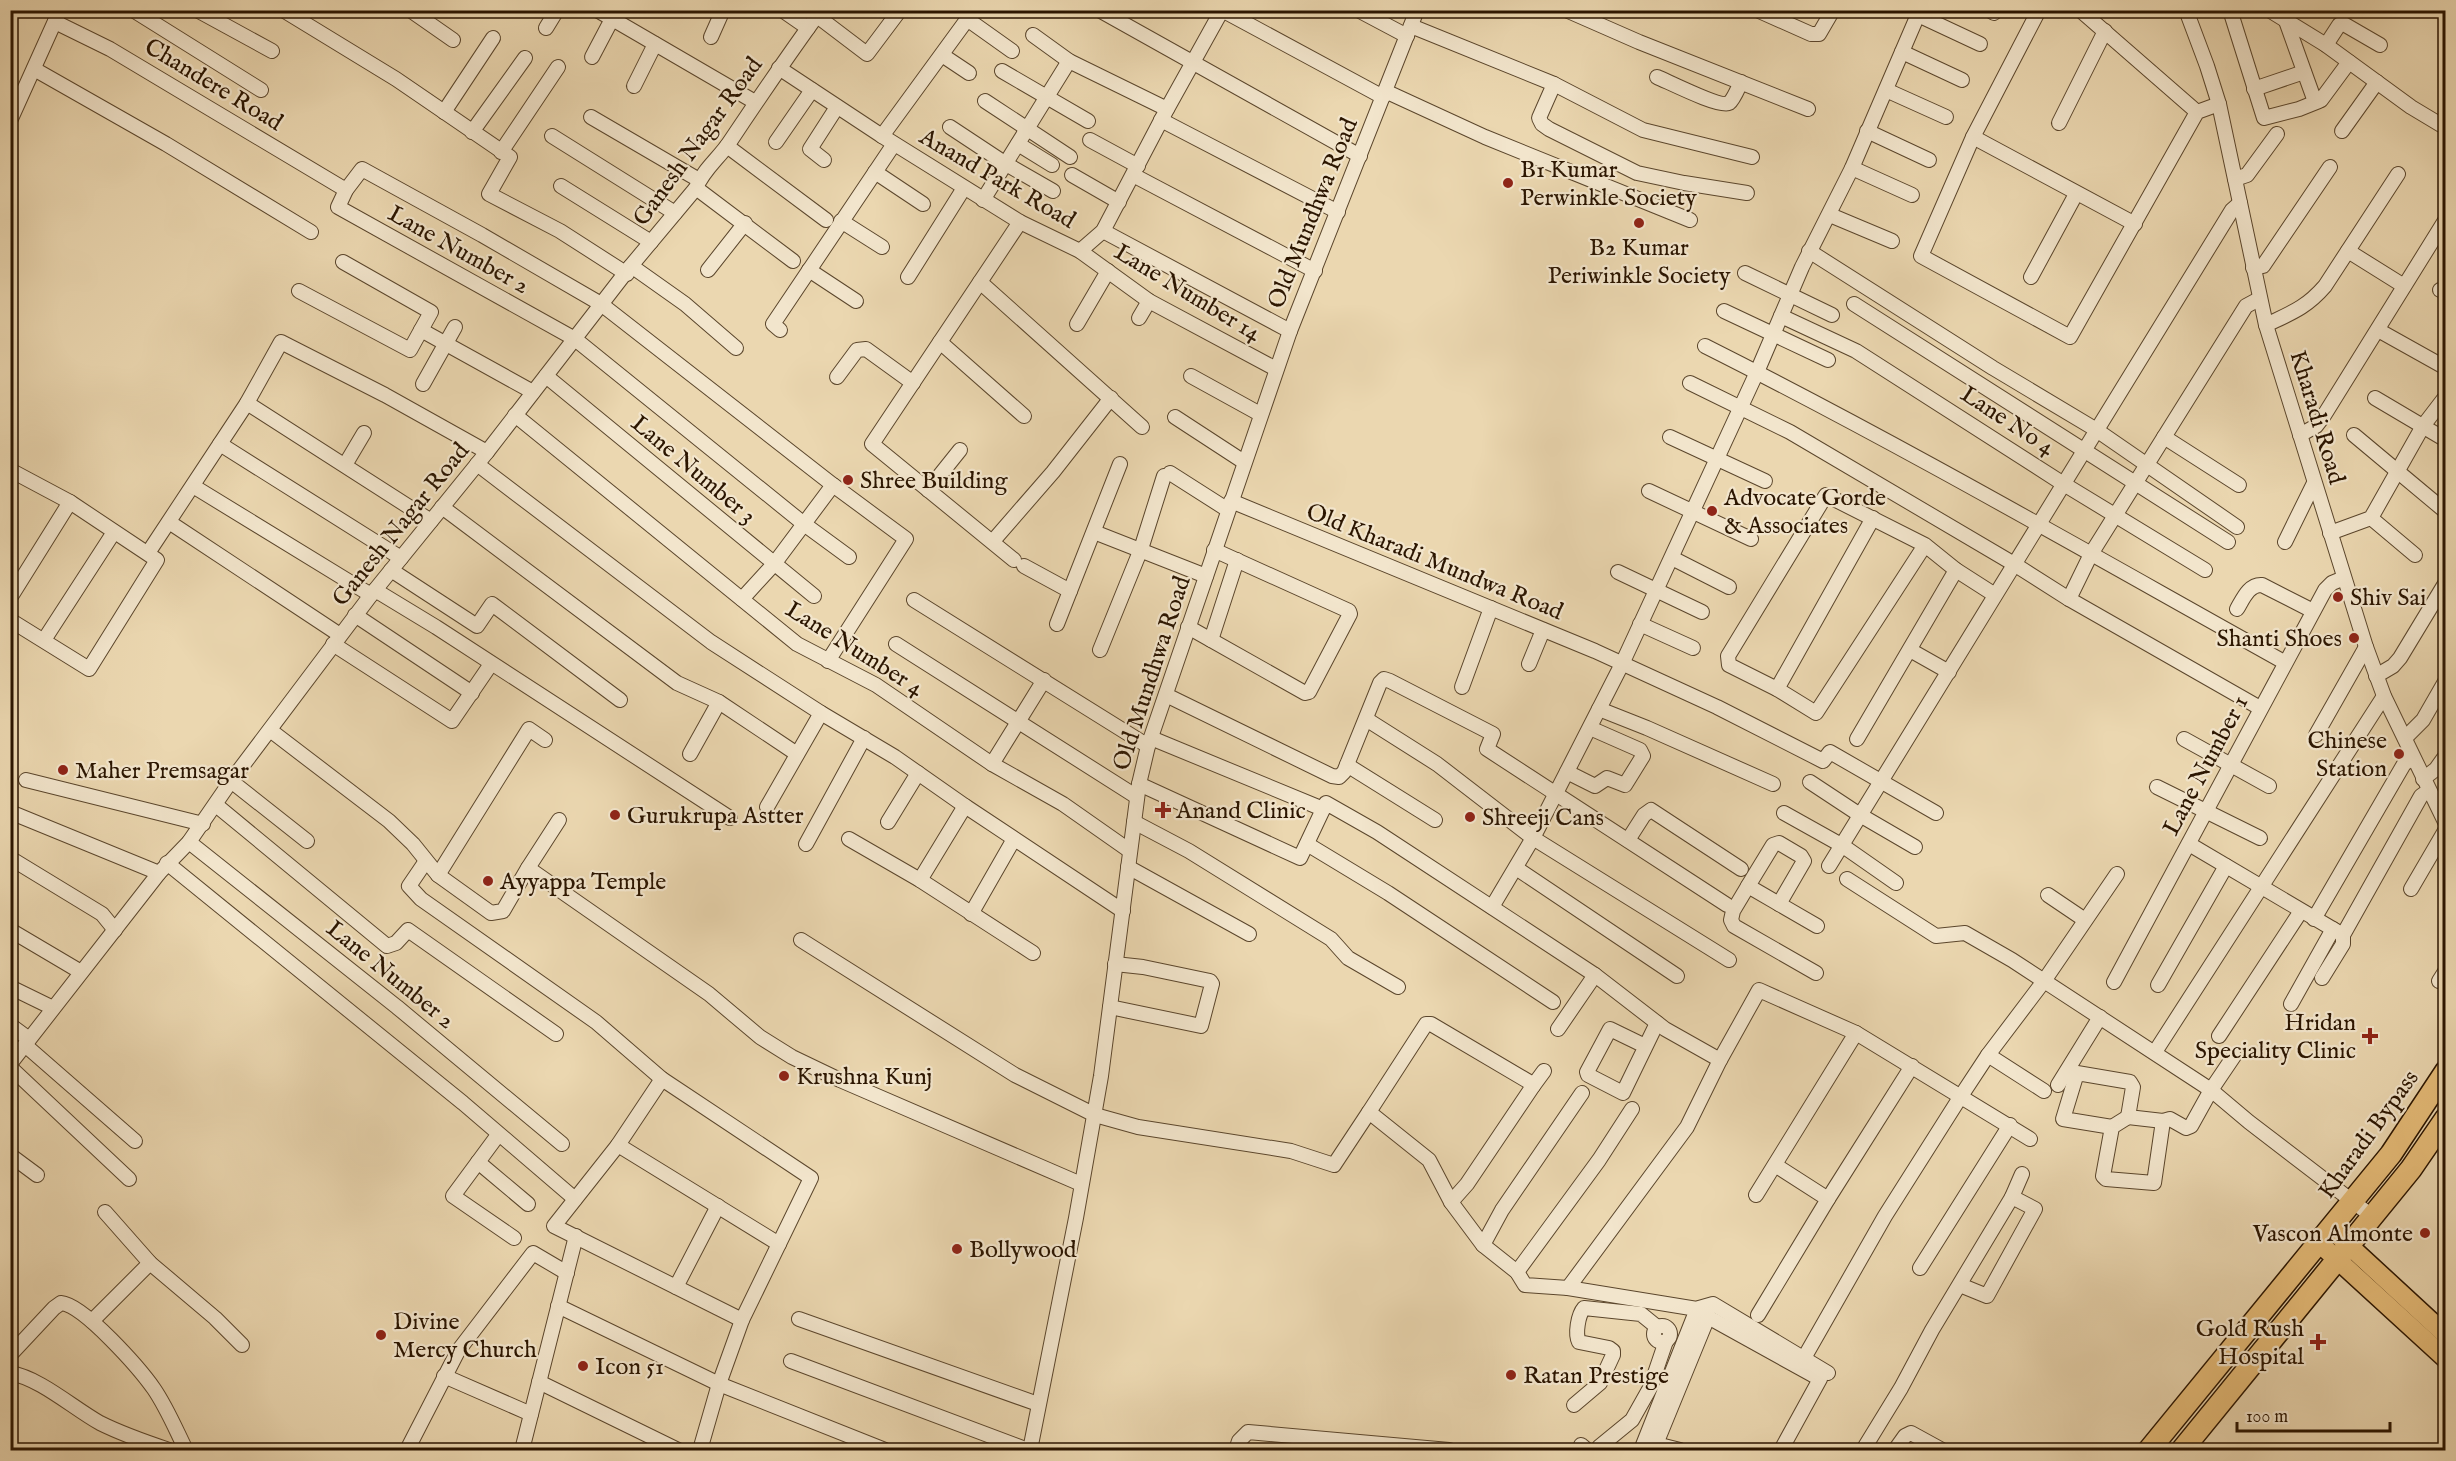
<svg xmlns="http://www.w3.org/2000/svg" width="2456" height="1461" font-family="'IM FELL English',serif">
<style>
.lines{fill:none;stroke-linecap:round;stroke-linejoin:round}
.minor-casing{stroke:#5b462c;stroke-width:16}
.major-casing{stroke:#2b1500;stroke-width:21}
.highway-casing{stroke:#2b1500;stroke-width:24}
.minor{stroke:#f2e5cc;stroke-width:14}
.major{stroke:#e6bc78;stroke-width:18}
.highway{stroke:#e6bc78;stroke-width:21}
.poi-dot{fill:#8f2418;stroke:#f2e5cc;stroke-width:2}
.labels{text-anchor:middle;stroke-width:4.5;stroke-linejoin:round;paint-order:stroke}
.street-label{font-size:24px;fill:#2b1500;stroke:#f2e5cc}
.poi-label{font-size:24px;fill:#2b1500;stroke:#f2e5cc;text-anchor:start}
</style>
<rect width="100%" height="100%" fill="#ebd7b0"/>
<filter id="stains"><feTurbulence type="fractalNoise" baseFrequency=".00333" numOctaves="4"/><feColorMatrix values="0 0 0 0 .2 0 0 0 0 .09 0 0 0 0 .02 0 0 0 .5 -.17"/></filter>
<radialGradient id="worn" r=".72"><stop offset=".6" stop-color="#630" stop-opacity="0"/><stop offset="1" stop-color="#630" stop-opacity=".3"/></radialGradient>
<g class="lines">
<defs>
<g id="minor">
<path d="M133 10 261 90"/>
<path d="M197 10 272 51"/>
<path d="M283 10 396 79 510 157 489 194 560 231 627 274"/>
<path d="M410 10 453 40"/>
<path d="M597 10 755 102"/>
<path d="M782 10 808 28"/>
<path d="M1099 10 1360 156"/>
<path d="M1222 10 1383 97"/>
<path d="M1358 10 1407 36"/>
<path d="M1566 10 1639 42 1808 109"/>
<path d="M1757 10 1811 34H1819L1833 10"/>
<path d="M1989 10 1994 13"/>
<path d="M2039 10 1973 137 1921 256 2070 337 2197 112 2219 104"/>
<path d="M2080 10 2197 112"/>
<path d="M2186 10 2207 66 2219 104 2266 325 2366 647 2384 696 2446 824"/>
<path d="M2230 10 2264 118 2299 109 2319 101"/>
<path d="M2269 10 2326 45 2411 107 2446 128"/>
<path d="M1918 15 1980 44"/>
<path d="M817 16 867 54 900 10"/>
<path d="M967 19 1012 51"/>
<path d="M2286 21 2314 99 2321 100 2349 62"/>
<path d="M55 22 110 49 346 190"/>
<path d="M1411 26 1554 84 1643 130 1752 157"/>
<path d="M546 28 557 10"/>
<path d="M1033 35 1069 61 1167 109"/>
<path d="M711 37 723 10"/>
<path d="M2326 45 2339 25 2342 23 2380 45"/>
<path d="M1902 52 1962 80"/>
<path d="M942 55 969 73"/>
<path d="M592 57 612 19"/>
<path d="M779 68 882 136 1020 222 1080 251 1149 301 1276 369"/>
<path d="M34 69 166 144 311 232"/>
<path d="M1002 71 1088 121"/>
<path d="M1657 77C1669 82 1720 108 1729 103 1734 99 1738 88 1741 82"/>
<path d="M1554 84 1539 118 1542 124 1549 129 1637 173 1684 183 1747 193"/>
<path d="M634 86 655 44"/>
<path d="M2254 89 2304 72"/>
<path d="M1886 90 1946 117"/>
<path d="M1385 91 1485 137 1690 220"/>
<path d="M985 101 1070 157"/>
<path d="M444 112 493 38"/>
<path d="M591 117 699 180"/>
<path d="M1161 120 1338 212"/>
<path d="M10 121 60 10"/>
<path d="M2059 123 2105 31"/>
<path d="M950 127 1006 164 1053 191"/>
<path d="M1867 131 1929 160"/>
<path d="M2342 131 2377 82"/>
<path d="M472 132 525 58"/>
<path d="M552 136 675 213"/>
<path d="M882 136 974 10"/>
<path d="M1973 137 2135 224"/>
<path d="M1090 140 1138 166"/>
<path d="M776 142 812 90"/>
<path d="M1018 144 1052 165"/>
<path d="M727 146 826 220"/>
<path d="M501 152 558 67"/>
<path d="M824 160 810 149 837 107"/>
<path d="M1852 168 1912 195"/>
<path d="M875 172 923 204"/>
<path d="M1072 175 1119 202"/>
<path d="M1133 175 1315 271"/>
<path d="M2235 179 2247 175 2277 134"/>
<path d="M561 186 651 242"/>
<path d="M696 188 793 261"/>
<path d="M983 200 1069 61"/>
<path d="M1830 215 1892 241"/>
<path d="M841 221 882 247"/>
<path d="M1103 231 1290 331"/>
<path d="M1080 251 1103 231 1167 109 1222 10"/>
<path d="M1809 251 1993 368 2095 429 2237 527"/>
<path d="M2348 251 2404 286"/>
<path d="M630 267 637 270 685 304 736 348"/>
<path d="M2253 268 2263 266 2330 167"/>
<path d="M708 270 745 223"/>
<path d="M809 270 856 301"/>
<path d="M1745 273 1832 315"/>
<path d="M908 277 964 188"/>
<path d="M2031 277 2076 194"/>
<path d="M980 282 1142 427"/>
<path d="M2440 290 2446 292"/>
<path d="M299 291 410 350 431 312 343 262"/>
<path d="M1854 304 2228 542"/>
<path d="M1724 311 1828 360"/>
<path d="M1781 316 1856 351 2062 483 2205 570"/>
<path d="M1139 318 1149 301"/>
<path d="M1077 324 1108 271"/>
<path d="M2266 325C2291 313 2306 308 2325 286L2398 174"/>
<path d="M421 330 533 392"/>
<path d="M780 330 773 324 894 144"/>
<path d="M2378 330 2446 368"/>
<path d="M940 342 1024 416"/>
<path d="M1705 346C1902 445 2092 555 2284 662"/>
<path d="M546 376 814 596"/>
<path d="M1191 376 1260 414"/>
<path d="M837 377 857 350 866 349 913 383"/>
<path d="M1690 383 1790 432 2014 564 2069 599 2260 708"/>
<path d="M423 384 455 327"/>
<path d="M2375 398 2446 440"/>
<path d="M247 403 431 521"/>
<path d="M515 415 797 644 876 685 992 764 1063 804 1130 851"/>
<path d="M1175 417 1244 462"/>
<path d="M2300 435 2316 426 2323 417 2446 219"/>
<path d="M2354 435 2445 511"/>
<path d="M1670 437 1765 481"/>
<path d="M2164 437 2239 485"/>
<path d="M220 444 401 558"/>
<path d="M477 464 711 642 821 713 895 757 965 806 1123 911"/>
<path d="M345 465 364 433"/>
<path d="M10 470 70 502 157 560 89 669 10 620"/>
<path d="M1170 473 1228 510"/>
<path d="M193 486 371 595"/>
<path d="M928 490 960 450"/>
<path d="M1649 491 1751 539"/>
<path d="M1231 501 1595 651 1717 707 1823 761 1830 752 1936 813"/>
<path d="M442 507 677 683 719 702 797 754"/>
<path d="M2371 518 2415 555"/>
<path d="M169 522 340 635"/>
<path d="M1094 532 1206 576"/>
<path d="M2330 533 2371 518 2423 426 2446 396"/>
<path d="M993 541 1053 472 1111 398"/>
<path d="M2285 542 2314 483"/>
<path d="M1925 545 1816 713 1777 689 1729 665 1728 656 1826 495 1925 545 1956 570 1995 595"/>
<path d="M148 553 247 403 281 342 385 395 487 452"/>
<path d="M1672 558 1729 587"/>
<path d="M1014 560 872 444 1020 222"/>
<path d="M1024 566 1070 591"/>
<path d="M391 570 477 626 492 604 620 700"/>
<path d="M1618 572 1702 612"/>
<path d="M375 590 436 627 730 818"/>
<path d="M10 598 70 502"/>
<path d="M742 599 774 564 833 485"/>
<path d="M2069 599 2091 554 2246 306 2259 299"/>
<path d="M914 600 1148 746"/>
<path d="M2237 609C2243 599 2249 584 2262 585L2313 611"/>
<path d="M355 615 472 693"/>
<path d="M1057 624 1120 464"/>
<path d="M1640 624 1693 648"/>
<path d="M1188 627 1305 693 1309 692 1350 614 1349 611 1214 550"/>
<path d="M44 640 114 532"/>
<path d="M1211 640 1237 560"/>
<path d="M333 644 452 721 491 664"/>
<path d="M896 644 1137 797"/>
<path d="M1100 650 1141 549 1164 476"/>
<path d="M1910 650 1949 672"/>
<path d="M828 661 906 539 833 485 601 304 482 235 362 169 346 190 338 207 575 339 804 524 849 557"/>
<path d="M1529 664 1543 630"/>
<path d="M2376 676 2393 666 2400 658 2446 582"/>
<path d="M1462 687 1491 608"/>
<path d="M1777 689 1873 518"/>
<path d="M1166 695 1332 776 1339 777 1344 772 1380 683 1384 679 1390 681 1493 734 1487 749 1727 905"/>
<path d="M1599 709 1647 728 1773 784"/>
<path d="M1366 719 1437 764 1533 838 1729 960"/>
<path d="M270 730 389 821 413 844 438 875 491 913 503 911 528 868 709 994 760 1037 792 1057 840 1080 1081 1184"/>
<path d="M2316 735 2366 647"/>
<path d="M1151 738 1323 809"/>
<path d="M2405 738 2423 720 2446 680"/>
<path d="M1857 739 1956 570"/>
<path d="M2184 739 2269 786"/>
<path d="M690 754 719 702"/>
<path d="M992 764 1044 680"/>
<path d="M1347 765 1435 820"/>
<path d="M1567 772 1595 786 1607 778 1625 785 1643 756 1640 750 1590 728"/>
<path d="M2423 779 2436 769 2446 755"/>
<path d="M26 780 203 824"/>
<path d="M231 781 307 841"/>
<path d="M1810 782 1860 815 1915 847"/>
<path d="M1139 784 1300 858 1326 803 1377 832 1595 975 1665 1029 1720 1060"/>
<path d="M2157 787 2260 838"/>
<path d="M216 805 387 946 396 943 408 930 556 1034"/>
<path d="M767 807 821 713"/>
<path d="M10 812 159 873"/>
<path d="M1784 813 1843 846 1896 883"/>
<path d="M888 822 918 773"/>
<path d="M1134 822 1189 851 1331 939 1348 958 1398 987"/>
<path d="M849 839 920 880 1033 953"/>
<path d="M1628 840 1644 815 1651 810 1741 869"/>
<path d="M189 842 397 1007 562 1144"/>
<path d="M806 844 864 738"/>
<path d="M1307 844 1388 893 1553 1002"/>
<path d="M2189 844 2343 935"/>
<path d="M10 858 102 914 115 930"/>
<path d="M426 861 409 886 421 899 596 1022 662 1079 811 1178 742 1320 719 1384 700 1450"/>
<path d="M167 863 463 1103 575 1199"/>
<path d="M1829 866 2232 210 2240 203"/>
<path d="M1128 867 1249 934"/>
<path d="M528 868 559 820"/>
<path d="M1516 868 1677 976"/>
<path d="M438 875 529 729 545 740"/>
<path d="M1847 879 1936 936 1965 933 2012 960 2211 1090 2249 1122 2373 1217"/>
<path d="M920 880 965 806"/>
<path d="M1748 886 1773 845 1779 843 1801 856 1804 861 1779 904"/>
<path d="M2411 889 2446 829"/>
<path d="M2048 895 2085 920"/>
<path d="M1492 907 1533 838 1622 664 1757 372 1802 267 1852 168 1920 10"/>
<path d="M971 914 1014 839"/>
<path d="M2314 919 2404 764 2413 758"/>
<path d="M10 930 81 972"/>
<path d="M801 940 1015 1075 1095 1115 1138 1127 1291 1151 1334 1165 1369 1112 1429 1160 1451 1202 1483 1245 1517 1272 1525 1285 1568 1288 1697 1309"/>
<path d="M1816 973 1734 926 1731 920 1733 911 1748 886 1817 926"/>
<path d="M2322 978 2343 944V935L2421 796 2428 791"/>
<path d="M2439 981 2446 970"/>
<path d="M2114 982 2325 590 2332 583 2344 578"/>
<path d="M2158 985 2226 866"/>
<path d="M10 987 53 1008"/>
<path d="M2291 1004 2333 929"/>
<path d="M1110 1007 1201 1026 1212 984 1210 981 1143 967 1115 964"/>
<path d="M10 1025 29 1039"/>
<path d="M1558 1029 1595 975"/>
<path d="M2219 1036 2301 911"/>
<path d="M25 1045 135 1141"/>
<path d="M1645 1046 1610 1029 1587 1072 1588 1075 1623 1093 1657 1023"/>
<path d="M2155 1052 2384 696"/>
<path d="M1988 1055 2044 1091"/>
<path d="M10 1064 159 873 189 842 231 781 371 595 487 452 630 267 696 188C703 170 719 158 729 143 759 98 789 54 821 10"/>
<path d="M10 1067 129 1179"/>
<path d="M662 1079 618 1145 554 1226 742 1320"/>
<path d="M2058 1085 2100 1017"/>
<path d="M1533 1086 1544 1071"/>
<path d="M1369 1112 1426 1024H1431L1531 1083 1533 1086 1467 1184 1451 1202"/>
<path d="M2128 1117 2112 1127 2103 1176 2106 1179 2154 1183 2163 1121 2170 1119 2186 1128 2191 1126 2211 1090 2234 1056"/>
<path d="M2112 1127 2063 1119 2077 1073 2130 1082 2133 1087 2128 1117 2163 1121"/>
<path d="M498 1135 453 1196 514 1238"/>
<path d="M618 1145 779 1244"/>
<path d="M10 1155 37 1175"/>
<path d="M478 1162 528 1204"/>
<path d="M1775 1165 1828 1199"/>
<path d="M1756 1195 1856 1033"/>
<path d="M105 1212 150 1263 215 1318 242 1345"/>
<path d="M1483 1245 1502 1210 1582 1093"/>
<path d="M1920 1268 2010 1125"/>
<path d="M1517 1272 1599 1160 1632 1109"/>
<path d="M1960 1285 1987 1296 2035 1209 2012 1197"/>
<path d="M676 1287 718 1206"/>
<path d="M1568 1288 1687 1127 1720 1060 1759 990 1856 1033 2030 1139"/>
<path d="M558 1306 719 1384 885 1450"/>
<path d="M1699 1308 1713 1304 1828 1373"/>
<path d="M1758 1315 1828 1199 1912 1066"/>
<path d="M1708 1317 1820 1379 1781 1450"/>
<path d="M799 1319 1038 1404"/>
<path d="M92 1321 150 1263"/>
<circle cx="1662" cy="1334" r="8"/>
<path d="M10 1355 54 1308 61 1303C84 1305 140 1369 154 1389 167 1408 176 1430 186 1450"/>
<path d="M1804 1358 1885 1216 1961 1096 1988 1055 2044 981 2117 874"/>
<path d="M791 1361 1028 1450"/>
<path d="M10 1373C40 1378 73 1408 100 1423 122 1434 145 1442 169 1450"/>
<path d="M444 1376 531 1414"/>
<path d="M539 1382 678 1450"/>
<path d="M1574 1405 1600 1383 1613 1355V1351L1609 1348 1579 1342C1575 1334 1578 1315 1584 1308L1641 1314 1657 1327"/>
<path d="M1581 1445 1587 1450"/>
<path d="M1599 1447 1632 1420 1650 1388 1666 1341"/>
<path d="M407 1450 458 1351 533 1253 567 1273"/>
<path d="M522 1450 576 1236"/>
<path d="M1030 1450 1076 1218 1101 1076 1139 784 1148 746 1290 331 1417 10"/>
<path d="M1236 1450 1239 1441 1248 1432 1449 1450"/>
<path d="M1641 1450 1697 1309"/>
<path d="M1680 1450 1656 1444 1708 1317 1706 1308"/>
<path d="M1863 1450 1901 1388 1932 1330 2012 1197 2022 1174"/>
<path d="M1895 1450 1905 1436 1911 1433 1942 1450"/>
</g>
<g id="major">
<path d="M2330 1228 2446 1335"/>
<path d="M2318 1242 2446 1359"/>
</g>
<g id="highway">
<path d="M2149 1450 2391 1154 2446 1071"/>
<path d="M2182 1450 2411 1169 2446 1118"/>
</g>
</defs>
<use href="#minor" class="minor-casing"/>
<use href="#major" class="major-casing"/>
<use href="#highway" class="highway-casing"/>
<use href="#minor" class="minor"/>
<use href="#major" class="major"/>
<use href="#highway" class="highway"/>
</g>
<g class="poi-dot">
<circle cx="1508" cy="183" r="6"/>
<circle cx="1639" cy="223" r="6"/>
<circle cx="848" cy="480" r="6"/>
<circle cx="1712" cy="511" r="6"/>
<circle cx="2338" cy="597" r="6"/>
<circle cx="2354" cy="638" r="6"/>
<circle cx="2399" cy="754" r="6"/>
<circle cx="63" cy="770" r="6"/>
<path d="M1160 801h6v6h6v6h-6v6h-6v-6h-6v-6h6z"/>
<circle cx="615" cy="815" r="6"/>
<circle cx="1470" cy="817" r="6"/>
<circle cx="488" cy="881" r="6"/>
<path d="M2367 1027h6v6h6v6h-6v6h-6v-6h-6v-6h6z"/>
<circle cx="784" cy="1076" r="6"/>
<circle cx="2425" cy="1233" r="6"/>
<circle cx="957" cy="1249" r="6"/>
<circle cx="381" cy="1335" r="6"/>
<path d="M2315 1333h6v6h6v6h-6v6h-6v-6h-6v-6h6z"/>
<circle cx="583" cy="1366" r="6"/>
<circle cx="1511" cy="1375" r="6"/>
</g>
<g class="labels">
<g class="street-label">
<text transform="translate(214 84) rotate(31)" y="8">Chandere Road</text>
<text transform="translate(697 141) rotate(-54)" y="8">Ganesh Nagar Road</text>
<text transform="translate(998 178) rotate(30)" y="8">Anand Park Road</text>
<text transform="translate(1312 213) rotate(-68)" y="8">Old Mundhwa Road</text>
<text transform="translate(459 249) rotate(29)" y="8">Lane Number 2</text>
<text transform="translate(1188 292) rotate(31)" y="8">Lane Number 14</text>
<text transform="translate(2318 417) rotate(73)" y="8">Kharadi Road</text>
<text transform="translate(2008 420) rotate(33)" y="8">Lane No 4</text>
<text transform="translate(694 469) rotate(40)" y="8">Lane Number 3</text>
<text transform="translate(400 524) rotate(-51)" y="8">Ganesh Nagar Road</text>
<text transform="translate(1435 561) rotate(22)" y="8">Old Kharadi Mundwa Road</text>
<text transform="translate(855 648) rotate(32)" y="8">Lane Number 4</text>
<text transform="translate(1151 673) rotate(-72)" y="8">Old Mundhwa Road</text>
<text transform="translate(2205 765) rotate(-62)" y="8">Lane Number 1</text>
<text transform="translate(391 974) rotate(39)" y="8">Lane Number 2</text>
<text transform="translate(2368 1134) rotate(-54)" y="8">Kharadi Bypass</text>
</g>
<g class="poi-label">
<text x="1520" y="177">B1 Kumar<tspan x="1520" dy="28">Perwinkle Society</tspan></text>
<text x="1639" y="255" text-anchor="middle">B2 Kumar<tspan x="1639" dy="28">Periwinkle Society</tspan></text>
<text x="860" y="488">Shree Building</text>
<text x="1724" y="505">Advocate Gorde<tspan x="1724" dy="28">&amp; Associates</tspan></text>
<text x="2350" y="605">Shiv Sai</text>
<text x="2342" y="646" text-anchor="end">Shanti Shoes</text>
<text x="2387" y="748" text-anchor="end">Chinese<tspan x="2387" dy="28">Station</tspan></text>
<text x="75" y="778">Maher Premsagar</text>
<text x="1176" y="818">Anand Clinic</text>
<text x="627" y="823">Gurukrupa Astter</text>
<text x="1482" y="825">Shreeji Cans</text>
<text x="500" y="889">Ayyappa Temple</text>
<text x="2356" y="1030" text-anchor="end">Hridan<tspan x="2356" dy="28">Speciality Clinic</tspan></text>
<text x="796" y="1084">Krushna Kunj</text>
<text x="2413" y="1241" text-anchor="end">Vascon Almonte</text>
<text x="969" y="1257">Bollywood</text>
<text x="393" y="1329">Divine<tspan x="393" dy="28">Mercy Church</tspan></text>
<text x="2304" y="1336" text-anchor="end">Gold Rush<tspan x="2304" dy="28">Hospital</tspan></text>
<text x="595" y="1374">Icon 51</text>
<text x="1523" y="1383">Ratan Prestige</text>
</g>
</g>
<rect width="2456" height="1461" fill="none" stroke="#ebd7b0" stroke-width="36"/>
<rect x="12" y="12" width="2432" height="1437" fill="none" stroke="#2b1500" stroke-width="3"/>
<rect x="18" y="18" width="2420" height="1425" fill="none" stroke="#2b1500" stroke-width="1.5"/>
<path d="M2237 1422v9h153v-9" fill="none" stroke="#2b1500" stroke-width="3"/>
<text x="2246" y="1422" font-size="18" fill="#2b1500" stroke="#f2e5cc" stroke-width="4.5" paint-order="stroke">100 m</text>
<rect width="100%" height="100%" filter="url(#stains)"/>
<rect width="100%" height="100%" fill="url(#worn)"/>
</svg>
